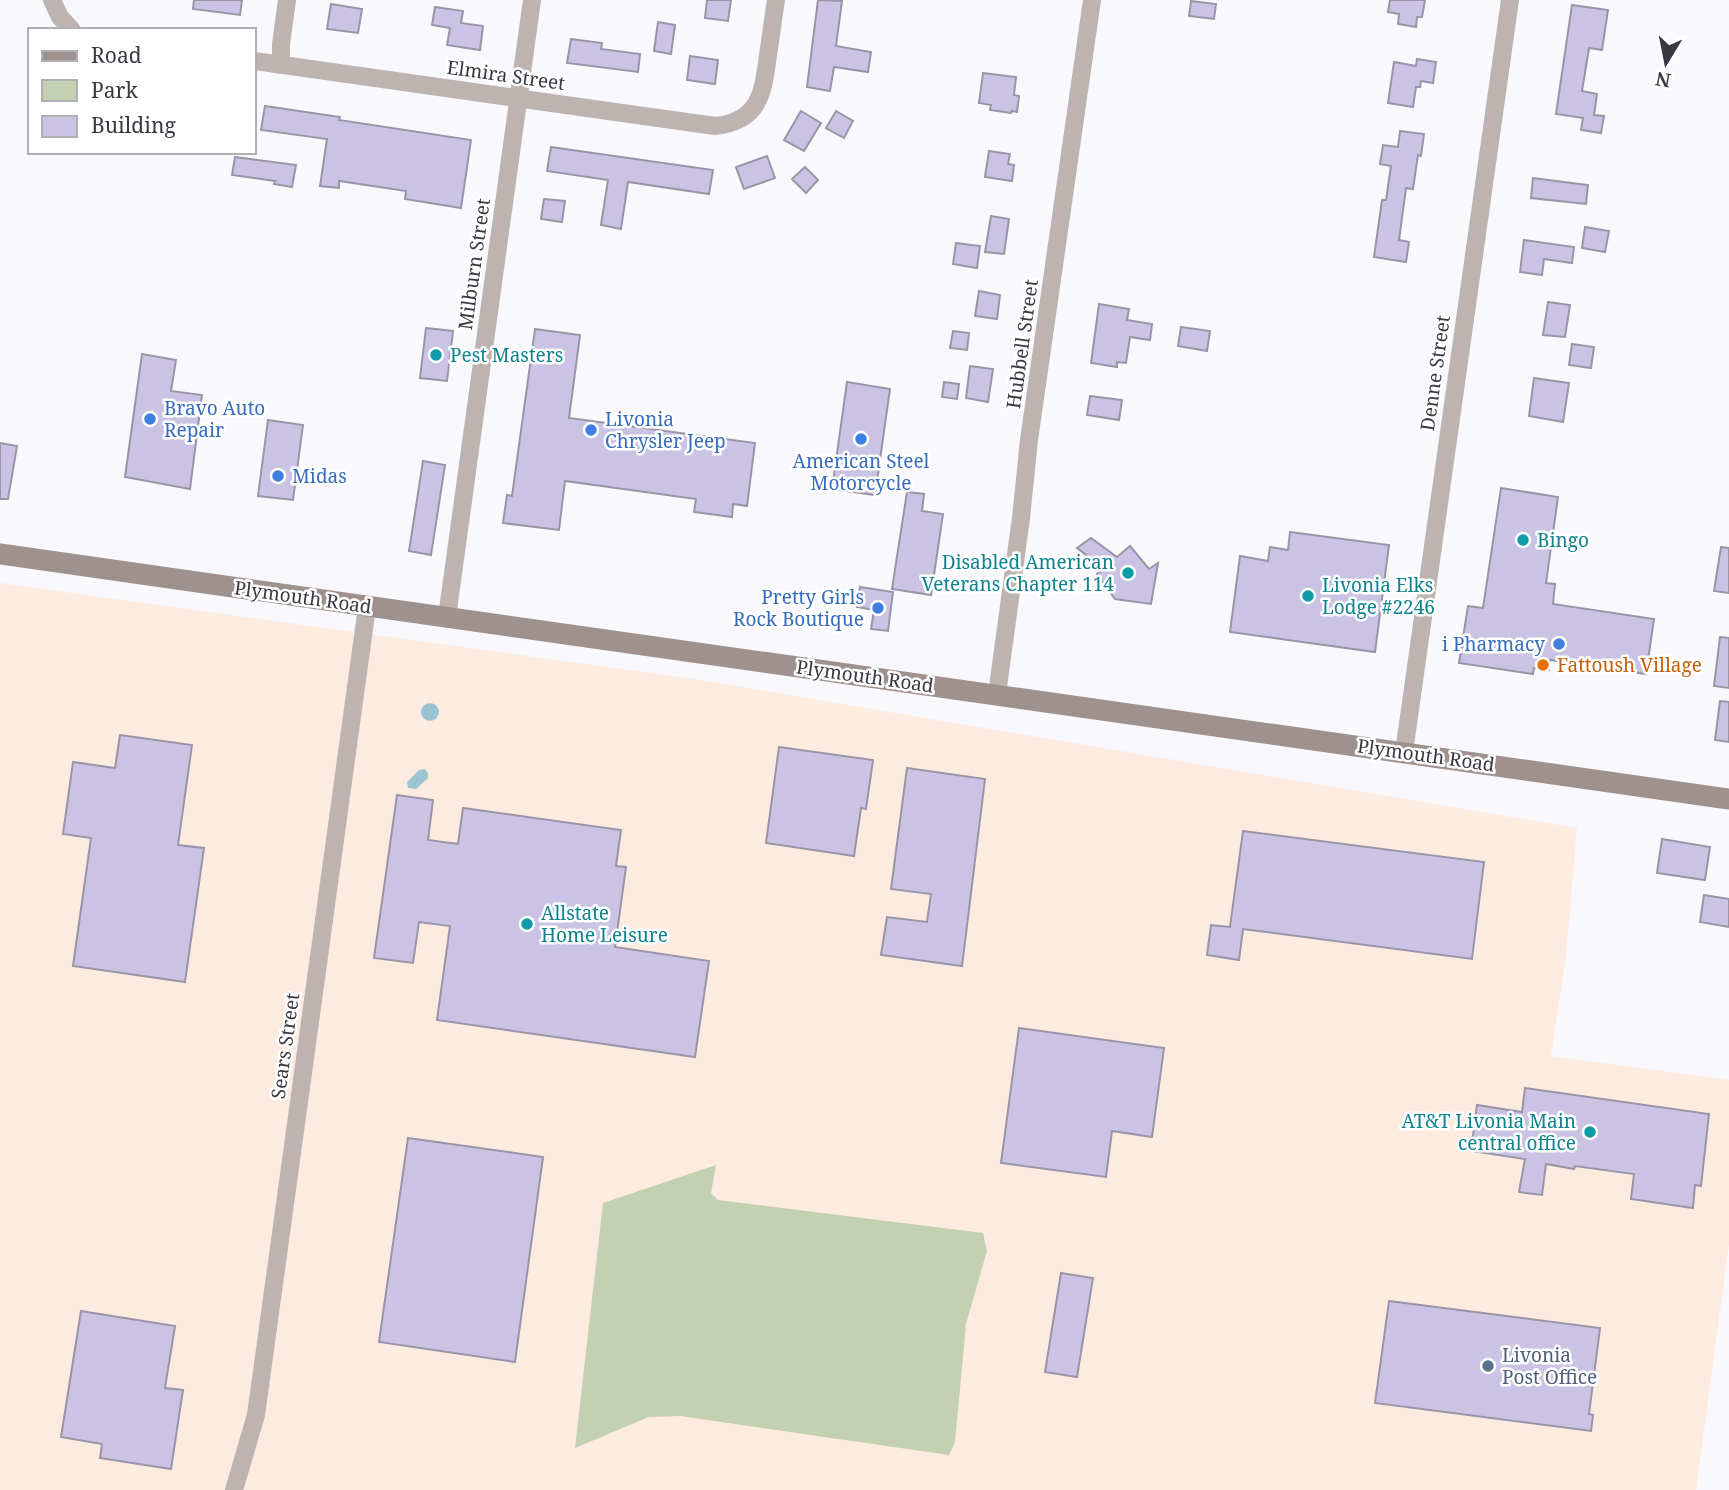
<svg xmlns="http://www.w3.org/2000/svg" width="1729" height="1490" font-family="'Noto Serif',serif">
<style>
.industrial{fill:#fdebe0}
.green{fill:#c3d0b1}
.water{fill:#9cc3d2}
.building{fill:#cbc3e4;stroke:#9995a7;stroke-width:2}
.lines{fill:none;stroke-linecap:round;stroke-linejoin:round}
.street{stroke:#bdb3b1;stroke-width:18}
.secondary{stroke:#9f918e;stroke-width:21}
.culture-dot{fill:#0f9aa8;stroke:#fff;stroke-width:2.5}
.shop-dot{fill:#3f7fe0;stroke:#fff;stroke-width:2.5}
.food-dot{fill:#e8710a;stroke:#fff;stroke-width:2.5}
.service-dot{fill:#5c6f8a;stroke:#fff;stroke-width:2.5}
.labels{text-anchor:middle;stroke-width:5;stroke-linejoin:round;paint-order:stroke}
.street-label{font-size:19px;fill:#3a3840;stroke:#fff}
.culture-label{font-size:19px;fill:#0d838f;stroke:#fff;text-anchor:start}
.shop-label{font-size:19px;fill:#366cbe;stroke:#fff;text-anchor:start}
.food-label{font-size:19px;fill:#c56008;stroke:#fff;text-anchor:start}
.service-label{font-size:19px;fill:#4e5e75;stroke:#fff;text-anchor:start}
</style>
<rect width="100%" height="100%" fill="#f9f8fc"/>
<path class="industrial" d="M0 583 694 679 1577 828 1566 956 1551 1056 1729 1080V1244L1696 1490H0Z"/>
<path class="green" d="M716 1165 711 1193 718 1200 983 1233 987 1251 966 1324 955 1442 949 1455 680 1416 649 1417 575 1448 603 1203Z"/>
<g class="water">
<circle cx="430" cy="712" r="9"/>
<path d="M425 769 428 773V778L416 789 408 788 407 782 419 770Z"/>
</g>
<g class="building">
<path d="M194 0H242L240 15 193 9Z"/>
<path d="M707 0H731L728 21 705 18Z"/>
<path d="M818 0 842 1 836 46 871 52 868 72 834 67 830 91 807 87Z"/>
<path d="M1390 0H1425L1422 17H1417L1416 27 1398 24 1399 14 1388 12Z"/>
<path d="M1191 1 1216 4 1214 19 1189 16Z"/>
<path d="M331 4 362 9 358 33 327 29Z"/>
<path d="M1572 5 1608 10 1602 50 1589 48 1582 91 1597 94 1594 115 1604 116 1601 133 1581 130 1583 118 1556 114Z"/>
<path d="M435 7 463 11 461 23 483 26 480 50 447 45 450 28 432 25Z"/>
<path d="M658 22 675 25 671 54 654 51Z"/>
<path d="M571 39 602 43 601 49 640 54 638 72 567 63Z"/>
<path d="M690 56 718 60 715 84 687 80Z"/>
<path d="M1417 59 1436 62 1433 83 1421 81 1420 87H1416L1413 107 1388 103 1394 62 1416 66Z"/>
<path d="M983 73 1016 77 1014 95 1019 96 1017 112 1012 111 1011 113 990 110 991 105 979 103Z"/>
<path d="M265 106 340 117 339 120 471 140 461 208 405 199 406 191 339 181V188L320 186 327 139 261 130Z"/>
<path d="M801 111 821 123 804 151 784 140Z"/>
<path d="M836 111 853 121 844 138 826 128Z"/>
<path d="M1400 131 1424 134 1421 156 1418 155 1413 189 1406 188 1399 240 1409 242 1406 262 1374 257 1382 200H1386L1391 166 1380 164 1383 145 1398 147Z"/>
<path d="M551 147 713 170 709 194 628 182 621 229 601 225 608 180 547 171Z"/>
<path d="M989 151 1010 154 1008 164 1014 165 1012 181 985 177Z"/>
<path d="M767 156 775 178 744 189 736 167Z"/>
<path d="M235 157 296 165 292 187 274 184 275 181 232 175Z"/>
<path d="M805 167 818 180 806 193 792 179Z"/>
<path d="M1533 178 1588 185 1586 204 1531 198Z"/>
<path d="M544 199 565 201 562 222 541 219Z"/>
<path d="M991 216 1009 219 1004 254 985 252Z"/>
<path d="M1585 227 1609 231 1605 252 1582 248Z"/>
<path d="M1524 240 1574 247 1572 263 1544 259 1542 275 1520 272Z"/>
<path d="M956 243 980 246 977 268 953 264Z"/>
<path d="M979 291 1000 295 997 319 975 316Z"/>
<path d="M1548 302 1570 305 1565 337 1543 335Z"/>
<path d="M1099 304 1129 309 1127 320 1152 324 1150 340 1130 337 1126 363 1117 362V367L1091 363Z"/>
<path d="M1181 327 1210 331 1207 351 1178 346Z"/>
<path d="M426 328 453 331 447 381 420 378Z"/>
<path d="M535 329 580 335 569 418 755 443 747 506 733 504 732 517 694 512 696 499 565 481 559 530 503 523 507 495 512 496Z"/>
<path d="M953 331 969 333 967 350 950 348Z"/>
<path d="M1572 344 1594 347 1591 368 1569 365Z"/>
<path d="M142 354 176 360 171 391 202 395 190 489 125 477Z"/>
<path d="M970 366 993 369 988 402 966 398Z"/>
<path d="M1534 378 1569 383 1563 422 1529 416Z"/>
<path d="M847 382 890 389 875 495 832 489Z"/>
<path d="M944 382 959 384 957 399 942 397Z"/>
<path d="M1090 396 1122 400 1119 420 1087 415Z"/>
<path d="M268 420 303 425 293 500 258 496Z"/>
<path d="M0 443 17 446 8 499H0Z"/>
<path d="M423 461 445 465 431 555 409 551Z"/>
<path d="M1501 488 1558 497 1546 583 1555 584 1553 604 1654 619 1646 674 1550 660 1549 670 1534 668 1533 674 1459 663 1468 606 1483 608Z"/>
<path d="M907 492 924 494 922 511 943 514 931 595 892 589Z"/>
<path d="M1290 532 1389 545 1375 652 1230 632 1240 556 1268 561 1270 547 1288 550Z"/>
<path d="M1091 538 1117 557 1130 546 1149 569 1158 563 1151 604 1115 599 1097 574 1104 569 1077 548Z"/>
<path d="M1721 547 1729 548V593L1714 591Z"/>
<path d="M860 587 893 592 888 631 871 629 874 610 857 607Z"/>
<path d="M1720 637 1729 638V688L1714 686Z"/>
<path d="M1720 701 1729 702V742L1715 740Z"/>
<path d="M120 735 192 745 178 845 204 848 185 982 73 966 91 838 63 834 73 762 115 768Z"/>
<path d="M779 747 873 760 866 809 861 808 854 856 766 843Z"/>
<path d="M907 768 985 779 962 966 881 955 887 917 927 922 931 894 891 889Z"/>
<path d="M397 795 433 800 428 840 458 844 463 808 621 830 616 866 626 867 615 947 709 961 695 1057 437 1020 450 926 419 922 413 963 374 958Z"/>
<path d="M1243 831 1484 862 1472 959 1243 929 1239 960 1207 955 1211 925 1230 927Z"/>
<path d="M1662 839 1710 847 1705 880 1657 873Z"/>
<path d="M1704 895 1729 899V927L1700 922Z"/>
<path d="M1019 1028 1164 1048 1152 1137 1112 1131 1106 1177 1001 1163Z"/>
<path d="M1525 1088 1709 1114 1701 1186 1695 1185 1693 1208 1631 1199 1634 1174 1575 1166 1574 1169 1546 1164 1542 1195 1519 1192 1525 1159 1471 1151 1477 1105 1522 1112Z"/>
<path d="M408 1138 543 1157 515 1362 379 1342Z"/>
<path d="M1061 1273 1093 1278 1077 1377 1045 1372Z"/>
<path d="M1389 1301 1600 1328 1589 1414 1593 1415 1591 1431 1375 1403Z"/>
<path d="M81 1311 175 1326 165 1388 183 1390 171 1469 100 1458 102 1444 61 1437Z"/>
</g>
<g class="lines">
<g class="street">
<path d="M52 0 60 17 72 30"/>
<path d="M254 61 715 126C760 121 763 93 768 55 771 37 773 18 776 0"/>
<path d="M281 65V44L287 0"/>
<path d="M447 617 532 0"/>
<path d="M997 694 1021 518 1029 440 1092 0"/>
<path d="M1404 752 1510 0"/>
<path d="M234 1490 256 1415 367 607"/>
</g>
<path class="secondary" d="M0 554 1729 799"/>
</g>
<g class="culture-dot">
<circle cx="436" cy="355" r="7"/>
<circle cx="1523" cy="540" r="7"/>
<circle cx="1128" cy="573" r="7"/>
<circle cx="1308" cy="596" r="7"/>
<circle cx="527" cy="924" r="7"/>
<circle cx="1590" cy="1132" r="7"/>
</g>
<g class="shop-dot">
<circle cx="150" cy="419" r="7"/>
<circle cx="591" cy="430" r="7"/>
<circle cx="861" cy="439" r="7"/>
<circle cx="278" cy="476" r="7"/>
<circle cx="878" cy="608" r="7"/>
<circle cx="1559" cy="644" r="7"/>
</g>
<circle class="food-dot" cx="1543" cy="665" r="7"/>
<circle class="service-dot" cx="1488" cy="1366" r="7"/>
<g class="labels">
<g class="street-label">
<text transform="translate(506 75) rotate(8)" y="7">Elmira Street</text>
<text transform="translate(474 264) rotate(-82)" y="7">Milburn Street</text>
<text transform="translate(1022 344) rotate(-82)" y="7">Hubbell Street</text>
<text transform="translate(1435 373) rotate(-82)" y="7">Denne Street</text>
<text transform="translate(303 597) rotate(8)" y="7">Plymouth Road</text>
<text transform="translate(865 676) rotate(8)" y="7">Plymouth Road</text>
<text transform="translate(1426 755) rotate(8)" y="7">Plymouth Road</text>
<text transform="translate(285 1046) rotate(-82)" y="7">Sears Street</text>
</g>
<g class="culture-label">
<text x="450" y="362">Pest Masters</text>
<text x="1537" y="547">Bingo</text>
<text x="1114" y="569" text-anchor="end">Disabled American<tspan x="1114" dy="22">Veterans Chapter 114</tspan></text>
<text x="1322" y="592">Livonia Elks<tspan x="1322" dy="22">Lodge #2246</tspan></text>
<text x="541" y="920">Allstate<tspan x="541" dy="22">Home Leisure</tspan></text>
<text x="1576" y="1128" text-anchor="end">AT&amp;T Livonia Main<tspan x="1576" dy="22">central office</tspan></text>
</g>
<g class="shop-label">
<text x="164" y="415">Bravo Auto<tspan x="164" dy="22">Repair</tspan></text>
<text x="605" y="426">Livonia<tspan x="605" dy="22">Chrysler Jeep</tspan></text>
<text x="861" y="468" text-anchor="middle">American Steel<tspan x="861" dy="22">Motorcycle</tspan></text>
<text x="292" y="483">Midas</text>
<text x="864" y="604" text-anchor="end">Pretty Girls<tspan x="864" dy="22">Rock Boutique</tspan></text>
<text x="1545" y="651" text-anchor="end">i Pharmacy</text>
</g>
<g class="food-label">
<text x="1557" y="672">Fattoush Village</text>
</g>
<g class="service-label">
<text x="1502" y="1362">Livonia<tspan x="1502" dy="22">Post Office</tspan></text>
</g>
</g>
<rect x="28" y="28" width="228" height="126" fill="#ffffff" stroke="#b0afb3" stroke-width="2"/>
<rect x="42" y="51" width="35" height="10" fill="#9f918e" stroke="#b0afb3" stroke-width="2"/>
<text x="91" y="63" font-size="21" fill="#3a3840">Road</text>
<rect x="42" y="80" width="35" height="21" fill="#c3d0b1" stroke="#b0afb3" stroke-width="2"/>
<text x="91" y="98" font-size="21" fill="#3a3840">Park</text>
<rect x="42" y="116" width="35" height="21" fill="#cbc3e4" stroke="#b0afb3" stroke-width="2"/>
<text x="91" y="133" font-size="21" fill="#3a3840">Building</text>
<g transform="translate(1666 63) rotate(190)" stroke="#ffffff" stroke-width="5" paint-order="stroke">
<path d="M0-5L12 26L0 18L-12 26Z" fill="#3a3840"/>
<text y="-10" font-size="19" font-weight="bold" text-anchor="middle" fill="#3a3840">N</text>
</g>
</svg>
